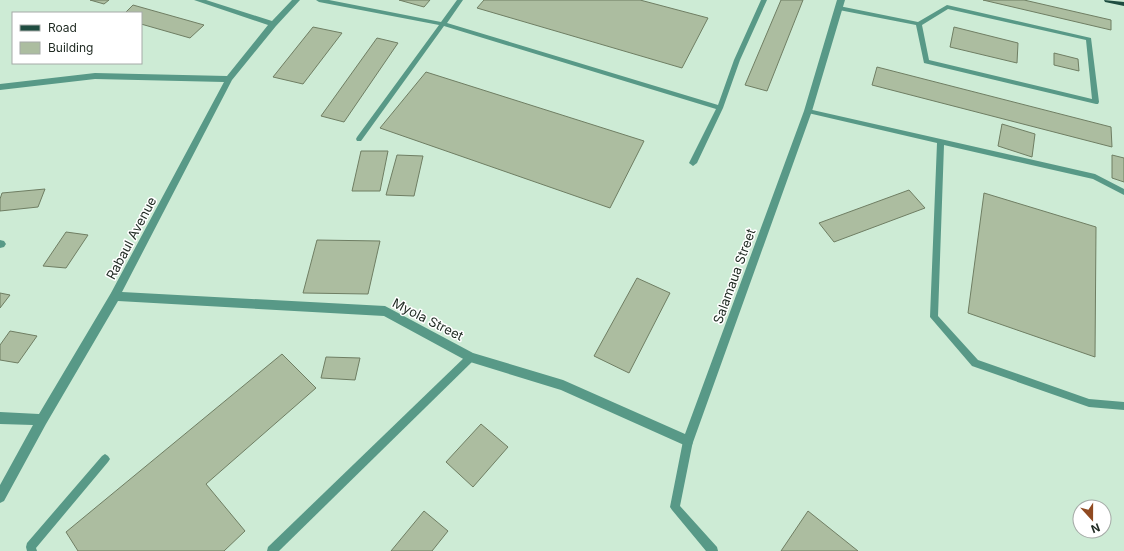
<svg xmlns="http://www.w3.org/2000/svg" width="1124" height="551" font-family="Inter,sans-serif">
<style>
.building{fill:#acbda0;stroke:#6f7e63}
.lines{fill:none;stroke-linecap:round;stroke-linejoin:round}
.lane{fill:#589987;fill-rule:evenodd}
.street{fill:#589987;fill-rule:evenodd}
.primary{fill:#1f4d41;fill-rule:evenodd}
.labels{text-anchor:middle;stroke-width:3;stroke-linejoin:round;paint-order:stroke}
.street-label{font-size:13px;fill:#1f2a22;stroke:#fff}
</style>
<rect width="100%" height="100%" fill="#cdebd5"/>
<g class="building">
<path d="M90 0H109L104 4Z"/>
<path d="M399 0H430L424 7Z"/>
<path d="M484 0H640L708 18 682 68 477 8Z"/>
<path d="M781 0H803L767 91 745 85Z"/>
<path d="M983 0H1024L1111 20V30Z"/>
<path d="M133 5 204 25 190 38 141 24V13H125Z"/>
<path d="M313 27 342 33 303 84 273 77Z"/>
<path d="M954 27 1018 43 1017 63 950 47Z"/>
<path d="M377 38 398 43 344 122 321 116Z"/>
<path d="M1054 53 1078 59 1079 71 1054 65Z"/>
<path d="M877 67 1111 127 1112 147 872 85Z"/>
<path d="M426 72 644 141 610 208 380 128Z"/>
<path d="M1002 124 1035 134 1032 157 998 146Z"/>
<path d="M361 151H388L380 191H352Z"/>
<path d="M397 155 423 156 414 196 386 195Z"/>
<path d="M1112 155 1124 158V182L1112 178Z"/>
<path d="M45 189 38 207 0 211V199L2 193Z"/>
<path d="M909 190 925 208 834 242 819 223Z"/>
<path d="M984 193 1096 227 1095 357 968 313Z"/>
<path d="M66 232 88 235 66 268 43 266Z"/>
<path d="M317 240 380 241 368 294 303 293Z"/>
<path d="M637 278 670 293 629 373 594 356Z"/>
<path d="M0 293 10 295 0 308Z"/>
<path d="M10 331 37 336 18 363 0 360V345Z"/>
<path d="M282 354 316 388 206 484 245 531 224 551H78L66 532Z"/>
<path d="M326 357 360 358 355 380 321 378Z"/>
<path d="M481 424 508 447 473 487 446 462Z"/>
<path d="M424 511 448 531 432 551H391Z"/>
<path d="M808 511 858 551H781Z"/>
</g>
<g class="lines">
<g class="lane">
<path d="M316 0H329L441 22 457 0H463L447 23 718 105 734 60 761 0H767L740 60 723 108 697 163 693 166 689 163 716 109 444 26 361 141H357L356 139 357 137 439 25 319 2Z"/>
<path d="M947 5 1091 38 1099 102 1098 104H1096L924 63 916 25 839 10 836 8 839 6 918 22ZM948 9 1086 40 1092 99 929 60 922 25Z"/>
<path d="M806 109H808L1095 174 1124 189V195L1093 179 944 145 938 316 978 360 1089 399 1124 402V410L1089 407 972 366 930 317 937 143 808 113H806Z"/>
<path d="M471 353 474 354 475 357 474 360 279 551H267L268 547 468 354Z"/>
<path d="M688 436 691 438 693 441 680 506 717 547 718 551H706L672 510 670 507 683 441 685 438Z"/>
<path d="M105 454 108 456 110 459 108 462 36 548 37 551H27L26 547 27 543 102 456Z"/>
</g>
<g class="street">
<path d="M194 0H206L272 21 292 0H300L276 26 232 80 122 292 385 306 473 353 563 380 685 434 804 111 837 0H845L812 111 692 445 688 447 684 445 561 390 467 361 384 316 118 301 46 424 4 501 0 503V485L33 425 0 424V412L39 414 111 293 224 82 95 79 0 90V84L95 73 227 76 268 25Z"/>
<path d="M0 240 4 241 6 244 4 247 0 248Z"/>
</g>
<path class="primary" d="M1104 0 1124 2V6L1105 2Z"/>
</g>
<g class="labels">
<g class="street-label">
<text transform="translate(131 238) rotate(-62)" y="5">Rabaul Avenue</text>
<text transform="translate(734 276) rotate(-70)" y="5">Salamaua Street</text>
<text transform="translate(428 319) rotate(27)" y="5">Myola Street</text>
</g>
</g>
<rect x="12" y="12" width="130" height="52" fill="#ffffff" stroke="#a5aaa7"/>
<rect x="20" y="25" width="20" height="6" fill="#1f4d41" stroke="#a5aaa7"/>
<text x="48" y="32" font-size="12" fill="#1f2a22">Road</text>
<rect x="20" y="42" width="20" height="12" fill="#acbda0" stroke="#a5aaa7"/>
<text x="48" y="52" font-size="12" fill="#1f2a22">Building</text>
<g transform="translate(1092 519) rotate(159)"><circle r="19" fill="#ffffff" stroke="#a5aaa7"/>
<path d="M0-3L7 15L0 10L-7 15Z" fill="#904a21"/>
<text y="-6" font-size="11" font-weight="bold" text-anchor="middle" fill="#1f2a22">N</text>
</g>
</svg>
